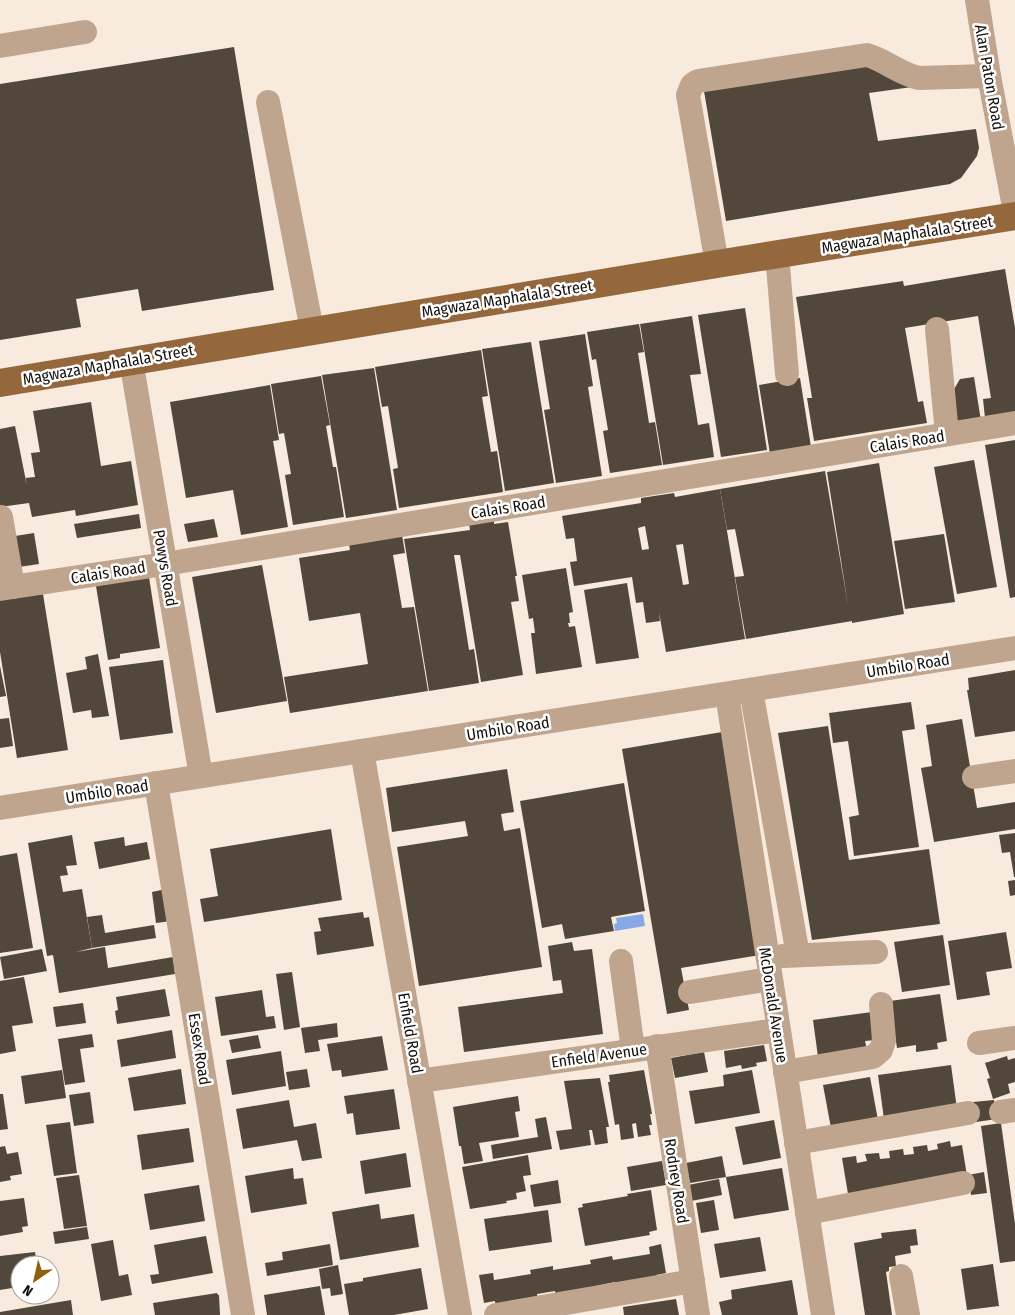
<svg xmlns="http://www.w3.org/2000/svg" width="1015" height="1315" font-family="'Fira Sans Condensed',sans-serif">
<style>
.water{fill:#86a9e6}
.building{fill:#52473b;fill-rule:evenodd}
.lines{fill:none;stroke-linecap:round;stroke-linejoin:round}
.minor{stroke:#bfa48e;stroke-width:24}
.major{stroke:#95673c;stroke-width:28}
.labels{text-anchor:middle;stroke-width:5;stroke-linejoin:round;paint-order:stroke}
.street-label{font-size:16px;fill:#15100c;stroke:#fff}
</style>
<rect width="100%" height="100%" fill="#f8eadd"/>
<path class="water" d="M643 914 645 926 615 931 614 924 617 923 616 918Z"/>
<g class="building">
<path d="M234 47 274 290 142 311 138 289 76 299 81 327 0 340V84Z"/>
<path d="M876 64 912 87 869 93 878 141 976 129 979 148 977 156 961 178 950 184 726 221 704 91Z"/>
<path d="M1005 269 1015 328V413L985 418 983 399 991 398 978 316 905 328 918 402 923 401 927 423 814 441 807 398H812L796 297 903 281 904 286Z"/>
<path d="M745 308 767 450 721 457 698 315Z"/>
<path d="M692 316 701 374 690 375 698 425 709 423 714 457 663 465 640 324Z"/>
<path d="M639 324 644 352 638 353 649 423 655 422 662 465 610 473 603 431 608 430 596 359 592 360 587 332Z"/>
<path d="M585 334 593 386 588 387 602 476 556 483 544 410 550 409 539 341Z"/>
<path d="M531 342 554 483 505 491 482 349Z"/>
<path d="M481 350 488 396 482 397 491 452 497 451 503 492 399 508 393 469 398 468 388 406 382 407 375 367Z"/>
<path d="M374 368 397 510 346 518 322 375Z"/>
<path d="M321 376 330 425 326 426 333 467H336L344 517 293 525 285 475 291 474 284 433 279 434 271 384Z"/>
<path d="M974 377 981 421 953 425 949 398 960 379Z"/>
<path d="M800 378 811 447 770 454 759 385Z"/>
<path d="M270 385 279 440 273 441 288 527 241 535 233 490 186 498 170 402Z"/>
<path d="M91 402 101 466 131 461 138 505 76 516 75 510 32 517 29 503 0 507V429L15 426 27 486 25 478 35 477 31 453 40 452 33 411Z"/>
<path d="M1015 440V597L1010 598 985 445Z"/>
<path d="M974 460 997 587 957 594 934 467Z"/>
<path d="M879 463 904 614 852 623V621L746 639 735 577 744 576 735 529 727 530 720 489 825 471 848 605 827 472Z"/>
<path d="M720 489 745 639 666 652 659 612 660 621 646 623 643 602 636 603 632 577 574 586 570 562 577 561 574 538 566 539 562 516 641 503V498L674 493 675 497ZM645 526 649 549 642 550 638 528ZM683 544 689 584 683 585 676 545Z"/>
<path d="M139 514 141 528 77 538 74 524Z"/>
<path d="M214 519 218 537 188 542 184 524Z"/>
<path d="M494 520V524L508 522 517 576H515L519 601 511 602 523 675 481 682 460 555H454L469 650 474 649 479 683 429 691 404 539 470 530 469 524Z"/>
<path d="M34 533 39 564 19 567 15 536Z"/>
<path d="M944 534 955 602 905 609 894 541Z"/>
<path d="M402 535 405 553 393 555 402 608 414 607 428 691 290 713 284 677 368 664 360 613 309 621 299 558 350 550 349 544Z"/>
<path d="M262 565 287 701 216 713 192 577Z"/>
<path d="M566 568 573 612 569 613 570 623H568L569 627 575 626 582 667 536 674 531 633H535L533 618 529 619 522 575Z"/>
<path d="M149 577 160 648 120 654V658L108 660 96 586Z"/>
<path d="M627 583 639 658 596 664 584 590Z"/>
<path d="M43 594 68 750 17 758 0 652V600Z"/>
<path d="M98 654 109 716 92 718 91 710 73 713 66 673 87 669 85 657Z"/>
<path d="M163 660 173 733 120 740 109 667Z"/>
<path d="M0 666 6 696 0 697Z"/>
<path d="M1015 670V731L975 737 967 690H969L968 678Z"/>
<path d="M911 702 915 729 902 731 919 847 854 856 849 817 859 815 848 741 833 743 829 713Z"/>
<path d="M9 718 13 746 0 748V719Z"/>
<path d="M962 719 977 808 1015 802V829L934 842 921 768 932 766 926 725Z"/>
<path d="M828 726 849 860 929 849 940 924 812 940 778 733Z"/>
<path d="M722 732 760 955 681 968 689 1010 667 1014 622 749Z"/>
<path d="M507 769 514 812 501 814 504 831 520 828 542 967 419 986 397 847 468 836 465 821 392 832 386 788Z"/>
<path d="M624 783 645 911 611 917 614 931 565 939 562 924 542 928 520 801Z"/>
<path d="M331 829 342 900 204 922 200 899 218 896 210 849Z"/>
<path d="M1015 833V877H1014L1010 852 1002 853 999 835Z"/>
<path d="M72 835 77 865 66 866 68 875 60 876 63 892 82 889 92 948 76 952 105 947 108 968 173 957 175 974 59 993 53 955 47 956 28 843Z"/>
<path d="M124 837 125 846 147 842 150 859 99 869 94 842Z"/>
<path d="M17 853 33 948 0 953V856Z"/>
<path d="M1015 880V895L1010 896 1008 881Z"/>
<path d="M166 889 171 921 156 923 152 892Z"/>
<path d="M363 912 364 918 369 917 374 946 317 955 314 932 321 931 318 918Z"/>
<path d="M102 915 105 933 154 925 156 938 92 948 87 917Z"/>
<path d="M1006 932 1012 968 986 972 990 995 957 1000 948 941Z"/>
<path d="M943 935 950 985 902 992 894 942Z"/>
<path d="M572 942 574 951 592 949 603 1034 464 1052 458 1007 563 993 561 980 553 981 548 946Z"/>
<path d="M42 949 47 971 4 979 0 957Z"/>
<path d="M292 972 300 1027 284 1030 276 974Z"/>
<path d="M24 977 33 1023 12 1026 16 1051 0 1054V981Z"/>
<path d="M165 989 170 1016 117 1024 115 1011 118 1010 116 997Z"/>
<path d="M262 990 266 1017 274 1016 276 1028 221 1036 215 997Z"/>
<path d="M940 994 947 1041 937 1043 938 1049 916 1052V1045L897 1048 890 1001Z"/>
<path d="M83 1003 86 1023 56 1027 53 1007Z"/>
<path d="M872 1012 876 1040 865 1041 867 1050 818 1057 813 1020Z"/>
<path d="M337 1023 338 1037 318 1040 320 1051 305 1053 301 1028Z"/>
<path d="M172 1030 176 1058 121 1067 117 1040Z"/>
<path d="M92 1034 94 1047 80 1049 85 1082 65 1085 58 1039Z"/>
<path d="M258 1035 261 1048 232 1053 229 1040Z"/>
<path d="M382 1036 388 1070 342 1077 341 1070 332 1071 327 1044Z"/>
<path d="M764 1045 767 1061 756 1063 757 1066 742 1069 741 1065 726 1068 724 1051Z"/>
<path d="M281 1051 286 1086 232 1095 226 1060Z"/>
<path d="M704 1052 708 1072 675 1078 671 1058Z"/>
<path d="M1007 1056 1008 1060 1015 1058V1082L1008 1084 1010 1093 993 1099 987 1079 990 1078 985 1063Z"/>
<path d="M951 1065 957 1109 884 1119 878 1075Z"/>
<path d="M181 1069 186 1104 134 1111 128 1078Z"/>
<path d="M307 1069 310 1087 289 1090 286 1072Z"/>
<path d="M62 1070 66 1098 25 1104 21 1076Z"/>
<path d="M644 1070 652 1114H650L652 1125H649L651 1135 638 1137 636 1123 632 1124 634 1138 621 1140 619 1124 615 1125 608 1082H610L609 1075Z"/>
<path d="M752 1070 760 1113 695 1124 689 1091 724 1086 723 1075Z"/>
<path d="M870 1077 878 1120 831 1128 823 1085Z"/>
<path d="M600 1078 609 1127H606L608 1143 595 1145 592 1130H589L591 1145 560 1150 556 1131 572 1129 564 1081Z"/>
<path d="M394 1089 400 1129 356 1135 353 1113 347 1114 344 1096Z"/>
<path d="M90 1092 94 1123 74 1126 69 1095Z"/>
<path d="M0 1094H3L8 1129 0 1130Z"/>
<path d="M518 1096 520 1111 515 1112 519 1137 479 1143 483 1161 464 1164 461 1146H459L453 1107Z"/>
<path d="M289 1100 294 1127 316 1123 322 1158 302 1161 297 1140 243 1149 236 1109Z"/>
<path d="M994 1100 997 1119 976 1122 973 1102Z"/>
<path d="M546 1117 552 1149 493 1159 491 1145 538 1137 535 1119Z"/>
<path d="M774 1120 781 1158 743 1165 735 1127Z"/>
<path d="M70 1122 77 1173 54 1176 46 1125Z"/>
<path d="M1001 1123 1015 1224V1261L1000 1263 981 1126Z"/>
<path d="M189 1128 194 1162 142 1170 137 1135Z"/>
<path d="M950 1141 951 1147 962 1145 967 1176 848 1194 842 1158 856 1156 857 1163 867 1161 865 1154 879 1153 880 1159 890 1158 889 1151 903 1149 904 1155 914 1154 913 1147 927 1145 928 1151 938 1149 937 1144Z"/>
<path d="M5 1146 7 1154 18 1152 22 1174 10 1176 11 1180 0 1182V1147Z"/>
<path d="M406 1153 411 1187 365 1194 360 1161Z"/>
<path d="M528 1155 531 1175 523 1176 526 1191 516 1193 517 1199 506 1201 507 1203 470 1209 462 1167Z"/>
<path d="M722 1156 726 1177 690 1183 686 1163Z"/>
<path d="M662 1161 666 1185 631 1191 627 1167Z"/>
<path d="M293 1168 294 1179 303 1178 307 1204 251 1213 245 1176Z"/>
<path d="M782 1168 789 1210 734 1219 726 1177Z"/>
<path d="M984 1172 987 1193 971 1195 968 1175Z"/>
<path d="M79 1175 87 1226 64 1229 56 1178Z"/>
<path d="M719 1179 722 1195 691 1201 688 1185Z"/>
<path d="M558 1180 561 1203 534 1207 530 1185Z"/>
<path d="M199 1185 205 1221 150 1230 144 1194Z"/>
<path d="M651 1190 657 1230 649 1232 650 1235 585 1246 578 1208 583 1207 582 1204 628 1196 627 1194Z"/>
<path d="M24 1198 28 1226 22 1227 23 1232 0 1236V1201Z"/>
<path d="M714 1200 719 1230 701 1233 696 1203Z"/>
<path d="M379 1204 381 1219 414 1214 419 1247 340 1260 332 1212Z"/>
<path d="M548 1210 552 1242 489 1251 484 1219Z"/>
<path d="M87 1227 89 1239 55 1244 53 1232Z"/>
<path d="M916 1229 918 1245 910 1246 911 1253 895 1256 896 1266 889 1267V1271L886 1272 892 1315H865L854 1243 882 1238 881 1233Z"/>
<path d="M206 1236 213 1273 152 1284 150 1275 159 1274 154 1245Z"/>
<path d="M760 1237 766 1271 720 1278 714 1244Z"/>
<path d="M113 1240 119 1276 128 1274 132 1295 101 1301 91 1244Z"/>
<path d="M330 1244 333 1265 267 1276 265 1263 283 1260 282 1252Z"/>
<path d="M661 1244 666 1273 656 1275 657 1282 616 1289 615 1282 596 1286 556 1298 555 1291 537 1294 538 1301 496 1308 495 1301 484 1303 479 1275 493 1273 494 1280 531 1274 530 1270 553 1266V1270L591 1264 590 1260 612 1256 613 1260 650 1254 649 1247Z"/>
<path d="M35 1252 37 1265H20V1285H18V1287L0 1290V1256Z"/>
<path d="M993 1264 999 1306 967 1310 961 1269Z"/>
<path d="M338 1265 343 1294 331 1296 330 1288 322 1289 319 1269Z"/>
<path d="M421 1268 428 1309 394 1315H349L344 1284 363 1281V1278Z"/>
<path d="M792 1280 798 1315H722L719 1302 732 1299 731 1290Z"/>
<path d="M320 1286 325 1315H267L264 1295Z"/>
<path d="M217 1293 218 1295H219L220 1315H155L153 1303Z"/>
<path d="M676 1299 679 1315H624L623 1307Z"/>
<path d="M71 1300 73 1315H0V1312Z"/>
</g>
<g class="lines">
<g class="minor">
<path d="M977 0 989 76 1015 212"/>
<path d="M0 46 85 32"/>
<path d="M268 102 312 330"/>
<path d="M777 254 787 374"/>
<path d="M717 264 688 95 692 85 698 81 867 55C885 60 900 74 919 78L989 76"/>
<path d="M937 329 947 434"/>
<path d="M131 360 201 776"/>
<path d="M1 517 13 587"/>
<path d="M0 589 165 564 1015 423"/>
<path d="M751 690 798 955"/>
<path d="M727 694 823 1315"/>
<path d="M362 751 460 1315"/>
<path d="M974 777 1015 771"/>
<path d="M156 783 243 1315"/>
<path d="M0 808 1015 648"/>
<path d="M783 956 876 952"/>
<path d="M621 961 633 1050"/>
<path d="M690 992 770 979"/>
<path d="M979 1043 1015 1038"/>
<path d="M657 1046 698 1315"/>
<path d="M785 1072 873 1057 881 1050 884 1040 881 1004"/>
<path d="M419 1081 778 1030"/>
<path d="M1001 1112 1015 1110"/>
<path d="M796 1143 968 1113"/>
<path d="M807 1213 963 1183"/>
<path d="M901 1276 908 1315"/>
<path d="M496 1315 693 1281"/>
</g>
<path class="major" d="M0 383 717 264 1015 216"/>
</g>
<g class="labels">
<g class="street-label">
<text transform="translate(990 77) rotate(80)" y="6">Alan Paton Road</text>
<text transform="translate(907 234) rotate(-9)" y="6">Magwaza Maphalala Street</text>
<text transform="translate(507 298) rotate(-9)" y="6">Magwaza Maphalala Street</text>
<text transform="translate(108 364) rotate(-10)" y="6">Magwaza Maphalala Street</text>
<text transform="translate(907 441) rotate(-9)" y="6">Calais Road</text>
<text transform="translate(508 507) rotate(-9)" y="6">Calais Road</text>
<text transform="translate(166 568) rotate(80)" y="6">Powys Road</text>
<text transform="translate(108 572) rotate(-9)" y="6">Calais Road</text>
<text transform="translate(908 665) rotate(-9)" y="6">Umbilo Road</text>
<text transform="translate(508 728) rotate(-9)" y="6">Umbilo Road</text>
<text transform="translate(107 791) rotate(-9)" y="6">Umbilo Road</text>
<text transform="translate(774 1005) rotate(81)" y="6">McDonald Avenue</text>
<text transform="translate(411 1033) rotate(80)" y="6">Enfield Road</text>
<text transform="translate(200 1049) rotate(81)" y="6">Essex Road</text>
<text transform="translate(599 1055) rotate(-8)" y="6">Enfield Avenue</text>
<text transform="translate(677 1181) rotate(81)" y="6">Rodney Road</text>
</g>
</g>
<g transform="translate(35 1280) rotate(214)"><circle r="24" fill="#ffffff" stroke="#a19f9e"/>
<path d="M0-4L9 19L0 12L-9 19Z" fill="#90610d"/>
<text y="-8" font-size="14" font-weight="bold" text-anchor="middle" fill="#15100c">N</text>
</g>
</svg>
